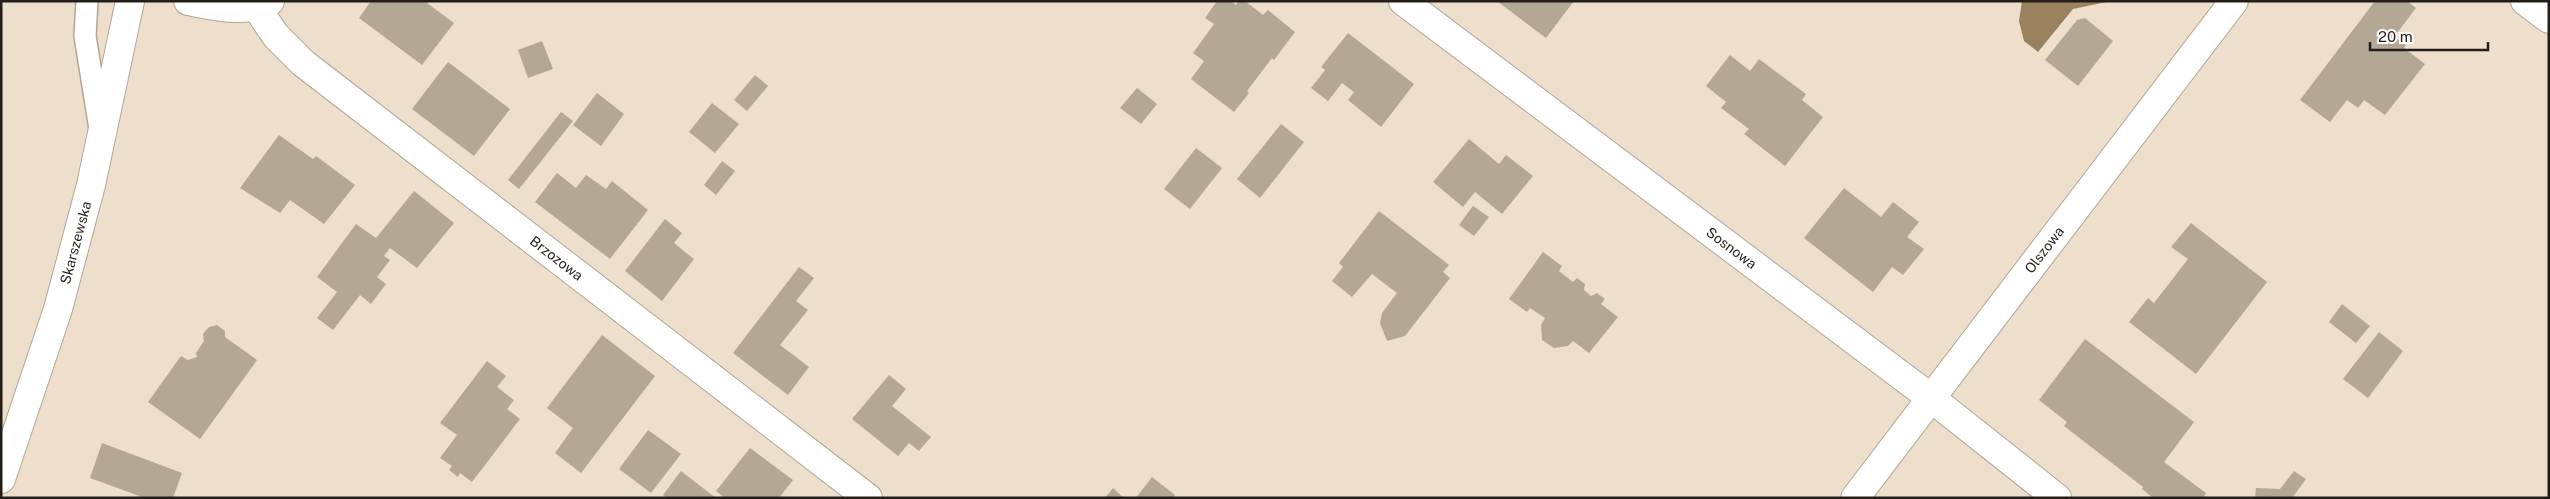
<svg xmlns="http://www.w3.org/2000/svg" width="2550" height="499" font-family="'Public Sans',sans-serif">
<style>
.water{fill:#9b825f}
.building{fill:#b4a795}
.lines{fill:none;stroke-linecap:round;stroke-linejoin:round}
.lane-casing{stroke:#b2a593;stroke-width:24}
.street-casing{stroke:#b2a593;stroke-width:30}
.secondary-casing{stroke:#b2a593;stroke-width:30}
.lane{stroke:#fff;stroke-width:21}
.street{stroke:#fff;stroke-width:28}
.secondary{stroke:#fff;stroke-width:28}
.labels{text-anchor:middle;stroke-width:4;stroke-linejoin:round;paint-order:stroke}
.street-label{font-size:14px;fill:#231e17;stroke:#fff}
</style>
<rect width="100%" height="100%" fill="#eddfcc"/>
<path class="water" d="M2022 1H2111L2073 9 2038 52 2024 41 2019 21Z"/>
<g class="building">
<path d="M371 1H428L427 3 454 23 422 65 359 18Z"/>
<path d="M1217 1H1231L1236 5 1239 1H1245L1263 15 1268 10 1295 32 1274 60 1272 58 1247 91 1249 93 1234 112 1191 79 1204 61 1193 53 1214 24 1205 18Z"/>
<path d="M1497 1H1574L1546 38Z"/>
<path d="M2375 1H2407L2416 8 2394 37 2406 45 2404 48 2425 64 2385 115 2364 100 2358 108 2347 100 2330 122 2300 100Z"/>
<path d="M2085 18 2113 41 2078 86 2045 60 2077 20Z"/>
<path d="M1348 33 1414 84 1381 127 1348 100 1354 92 1342 83 1328 101 1311 88 1325 70 1321 67Z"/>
<path d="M542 41 553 69 528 78 518 50Z"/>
<path d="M1730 55 1750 71 1759 59 1806 94 1802 100 1823 117 1785 166 1744 134 1749 129 1721 108 1726 102 1706 86Z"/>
<path d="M448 62 510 109 474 156 412 109Z"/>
<path d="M755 75 768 86 747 111 734 100Z"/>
<path d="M1137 88 1157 104 1141 124 1120 108Z"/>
<path d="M597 93 624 114 601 146 573 125Z"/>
<path d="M712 103 739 124 715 153 689 132Z"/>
<path d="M561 112 573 121 519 189 508 180Z"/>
<path d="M1281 124 1304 142 1260 198 1237 179Z"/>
<path d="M279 135 313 159 316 156 355 185 324 224 290 200 280 213 240 188Z"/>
<path d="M1469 139 1499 164 1506 155 1533 176 1502 214 1475 192 1463 207 1433 182Z"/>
<path d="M1196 148 1222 168 1190 209 1164 189Z"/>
<path d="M722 161 735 171 716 195 704 185Z"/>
<path d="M557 173 576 188 586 175 606 189 612 181 648 210 610 259 535 202Z"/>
<path d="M1844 188 1881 217 1893 202 1919 222 1907 237 1924 249 1903 275 1892 267 1873 292 1804 238Z"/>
<path d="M414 191 454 223 417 268 390 248 384 256 390 260 377 277 386 284 371 304 360 295 333 330 317 318 337 292 317 277 356 224 376 238Z"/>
<path d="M1473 206 1489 217 1474 236 1459 225Z"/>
<path d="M1379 211 1449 265 1443 272 1450 278 1405 336 1387 341 1380 323 1382 313 1397 293 1372 274 1352 297 1332 281 1343 267 1339 263Z"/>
<path d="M665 219 682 233 674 243 694 259 662 301 625 271Z"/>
<path d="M2191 223 2267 282 2196 374 2129 322 2148 298 2154 303 2188 259 2171 247Z"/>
<path d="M1543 252 1562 266 1559 271 1573 282 1577 278 1585 284 1584 290 1591 296 1597 293 1605 299 1601 304 1618 317 1589 353 1573 341 1568 346 1554 348 1542 340 1541 325 1545 318 1530 308 1527 312 1509 299Z"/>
<path d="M799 267 814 278 796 301 808 310 780 345 809 367 788 395 733 353Z"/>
<path d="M2342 304 2370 326 2356 343 2329 322Z"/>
<path d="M217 325 225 331V337L257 360 200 439 148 402 181 356 188 360 197 357 196 353 204 341 203 334 209 327Z"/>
<path d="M2379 332 2403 351 2368 398 2343 379Z"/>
<path d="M602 335 655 376 581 473 555 453 573 428 547 408Z"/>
<path d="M2085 339 2194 422 2164 462 2206 493 2203 498H2153L2142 489 2143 487 2064 426 2067 422 2039 400Z"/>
<path d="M487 361 506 376 497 387 514 400 507 409 520 419 472 482 460 473 458 477 449 470 452 466 440 458 457 435 440 423Z"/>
<path d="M889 375 906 389 892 406 931 437 919 451 909 443 898 456 852 419Z"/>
<path d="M648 430 681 454 651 493 619 469Z"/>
<path d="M102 443 182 473 173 498H145L90 478Z"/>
<path d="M750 448 793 480 779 498H725L716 491Z"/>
<path d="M681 471 699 485 716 498H667L663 495Z"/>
<path d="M2294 471 2306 479 2292 498H2255L2256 488 2280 489Z"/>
<path d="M1152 477 1175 495 1173 498H1136Z"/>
<path d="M1113 488 1124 498H1105Z"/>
</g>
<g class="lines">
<defs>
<path id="lane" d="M87 1 85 36 100 129"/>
<g id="street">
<path d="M188 1C214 6 245 14 270 1"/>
<path id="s1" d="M1403 1 1931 398 2057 498"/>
<path d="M2525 1 2549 19"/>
<path id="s2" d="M257 8 276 36 303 63 868 498"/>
<path id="s3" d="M1855 498 2234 1"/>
</g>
<g id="secondary">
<path id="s4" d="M1 479 58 309 91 185 130 1"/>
</g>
</defs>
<use href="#lane" class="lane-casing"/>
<use href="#street" class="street-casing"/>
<use href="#secondary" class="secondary-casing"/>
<use href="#lane" class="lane"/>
<use href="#street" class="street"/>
<use href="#secondary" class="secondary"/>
</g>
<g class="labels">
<g class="street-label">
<text dy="5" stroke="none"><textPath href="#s4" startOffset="248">Skarszewska</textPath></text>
<text dy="5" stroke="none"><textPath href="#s1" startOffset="411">Sosnowa</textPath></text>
<text dy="5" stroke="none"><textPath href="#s3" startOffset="312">Olszowa</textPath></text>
<text dy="5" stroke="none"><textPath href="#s2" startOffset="392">Brzozowa</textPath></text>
</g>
</g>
<rect width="2550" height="499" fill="none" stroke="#231e17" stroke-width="5"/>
<path d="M2370 42v8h118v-8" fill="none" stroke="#231e17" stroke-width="2.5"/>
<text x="2378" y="42" font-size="15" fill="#231e17" stroke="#ffffff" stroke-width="4" paint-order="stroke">20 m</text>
</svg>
